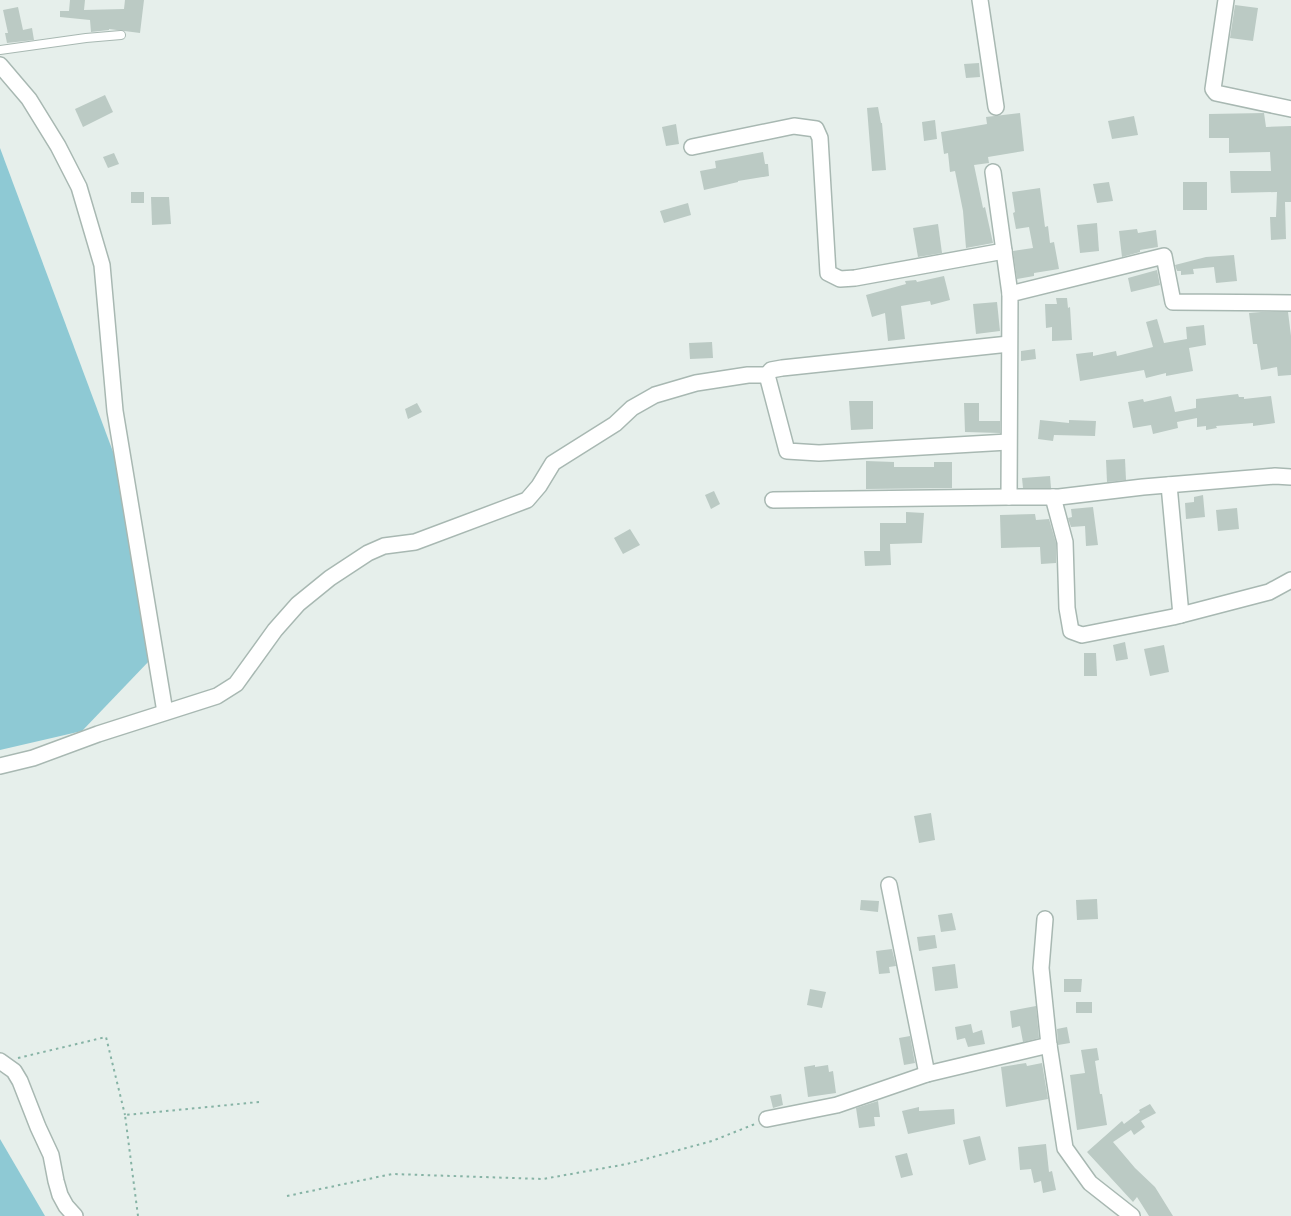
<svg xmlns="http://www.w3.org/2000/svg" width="1291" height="1216" font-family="Commissioner,sans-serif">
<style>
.water{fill:#8ec9d4}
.building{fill:#bbcac4}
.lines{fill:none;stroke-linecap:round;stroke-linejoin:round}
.lane-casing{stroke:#a8b8b2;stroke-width:10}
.street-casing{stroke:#a8b8b2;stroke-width:18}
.path{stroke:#86b3a5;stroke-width:2;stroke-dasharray:2.5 4;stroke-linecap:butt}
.lane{stroke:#fff;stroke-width:8}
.street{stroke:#fff;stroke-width:15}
</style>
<rect width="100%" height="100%" fill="#e6efeb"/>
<g class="water">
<path d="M0 148 125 484 150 660 82 731 0 750Z"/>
<path d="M0 1139 45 1216H0Z"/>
</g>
<g class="building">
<path d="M70 0H85L84 10 124 9 125 0H144L140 33 109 29V30L91 32 90 20 60 17V11H69Z"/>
<path d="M1235 5 1258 8 1253 41 1230 38Z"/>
<path d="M18 7 23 30 32 28 34 40 7 43 5 33H8L3 10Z"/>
<path d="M979 63 980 77 966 78 964 64Z"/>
<path d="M105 95 113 112 83 127 75 109Z"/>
<path d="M878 107 881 123H882L886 170 872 171 867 108Z"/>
<path d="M1020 113 1024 151 988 157 989 163 974 165 983 208 985 207 993 243 966 248 963 211 955 171 950 172 948 153 944 154 941 132 987 124 986 117Z"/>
<path d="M1264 113 1266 127 1291 126V202H1285L1286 239 1271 240 1270 217H1276L1277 192 1231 193 1230 171H1271L1270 152 1229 153V138H1209V114Z"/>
<path d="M1134 116 1138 135 1112 139 1108 121Z"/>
<path d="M935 120 937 139 924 141 922 122Z"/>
<path d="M676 124 679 144 666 146 662 127Z"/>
<path d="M763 152 765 164H768L769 176 738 181V182L704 190 700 171 716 168 715 161Z"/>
<path d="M114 153 119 164 108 168 103 157Z"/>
<path d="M1109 182 1113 201 1097 203 1093 184Z"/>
<rect x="1183" y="182" width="24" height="28"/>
<path d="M1040 188 1045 227 1048 226 1050 243 1054 242 1059 269 1034 273V276L1017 279 1013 251 1033 248 1029 227 1016 229 1013 213 1015 212 1012 192Z"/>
<rect x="131" y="192" width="13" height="11"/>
<path d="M151 197H169L171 224 152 225Z"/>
<path d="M688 203 691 215 664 223 660 211Z"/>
<path d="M1097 223 1099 251 1080 253 1077 225Z"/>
<path d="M938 224 942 253 918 257 913 228Z"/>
<path d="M1137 229 1138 233 1156 230 1158 247 1140 250V252L1122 257 1119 231Z"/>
<path d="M1234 255 1237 281 1216 283 1214 267 1193 269 1194 274 1181 275V271H1177L1175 265 1206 257Z"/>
<path d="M1157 270 1160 285 1131 292 1128 278Z"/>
<path d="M944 276 950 300 931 305 930 301 901 306 905 339 888 341 885 313 872 317 866 295 906 284 905 281 916 280 917 282Z"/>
<path d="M1056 298H1067L1068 308 1070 307 1072 340 1052 341V327L1046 328 1045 304H1057Z"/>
<path d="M997 302 1000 331 976 334 973 304Z"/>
<path d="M1261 312H1288L1291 336V375L1278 376 1277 367 1261 370 1257 344H1253L1249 313Z"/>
<path d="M1157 319 1164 343 1187 339 1186 327 1204 325 1206 345 1189 348 1193 371 1166 376V373L1146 378 1144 370 1080 381 1076 354 1093 352V356L1116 351 1117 356 1153 347 1146 322Z"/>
<path d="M712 342 713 358 690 359 689 343Z"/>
<path d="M1035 349 1036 359 1021 361V351Z"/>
<path d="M1238 394 1239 397H1244V399L1271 396 1275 423 1253 426V423L1216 426 1217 428 1206 430V426L1197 427V418L1177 422 1178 428 1153 434 1151 425 1133 428 1128 402 1143 399 1144 402 1171 396 1175 412 1196 408V399Z"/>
<path d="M849 401H873V429L851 430Z"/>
<path d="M417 403 422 412 408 419 405 409Z"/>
<path d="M964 403H979V421H1000V433L965 432Z"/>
<path d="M1040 420 1069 423V420L1096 421 1095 436 1054 435 1053 441 1038 439Z"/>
<path d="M1125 459 1126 480 1107 482 1106 460Z"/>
<path d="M866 461 894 462V467H934V462H952V488L866 489Z"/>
<path d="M1050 476 1051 488H1023L1022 478Z"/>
<path d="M714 491 720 504 711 509 705 495Z"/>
<path d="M1203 495 1205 517 1186 519 1185 503 1194 502V497Z"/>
<path d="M1093 507 1098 545 1086 546 1085 526 1071 527 1068 518 1072 517 1071 509Z"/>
<path d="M1237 508 1239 529 1218 531 1216 510Z"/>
<path d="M906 512 924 513 922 543 890 544 891 565 865 566 864 551H880V523H906Z"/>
<path d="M1035 514 1036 520 1049 519 1056 543V563L1041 564 1040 547 1001 548 1000 515Z"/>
<path d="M630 529 640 545 623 554 614 538Z"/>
<path d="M1125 642 1128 659 1116 661 1113 645Z"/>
<path d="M1164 645 1169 672 1150 676 1144 649Z"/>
<path d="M1084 653H1096L1097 676H1084Z"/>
<path d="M931 813 935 840 919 843 914 816Z"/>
<path d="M1097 899 1098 919 1077 920 1076 900Z"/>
<path d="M861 900 879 901 878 912 860 910Z"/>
<path d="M952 913 956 930 941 932 938 915Z"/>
<path d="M935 935 937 948 919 951 917 937Z"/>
<path d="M892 949 896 966 889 967 890 973 879 974 876 951Z"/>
<path d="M955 964 958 988 935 991 932 967Z"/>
<path d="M1064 979H1082L1081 992H1064Z"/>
<path d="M810 989 826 992 822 1008 807 1005Z"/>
<rect x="1076" y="1002" width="16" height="11"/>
<path d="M1036 1006 1039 1038 1023 1042 1020 1026 1012 1028 1010 1011Z"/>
<path d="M971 1024 973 1033 982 1030 985 1044 968 1047 965 1038 957 1040 955 1027Z"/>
<path d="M1067 1027 1070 1043 1058 1045 1057 1029Z"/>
<path d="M910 1036 915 1063 904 1065 899 1038Z"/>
<path d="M1097 1048 1099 1060 1095 1061 1100 1094H1102L1107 1125 1077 1130 1070 1075 1085 1073 1081 1050Z"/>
<path d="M1026 1063 1027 1066 1042 1063 1048 1099 1006 1107 1001 1067Z"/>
<path d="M815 1065V1067L828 1065 829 1072 833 1071 836 1093 808 1097 804 1067Z"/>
<path d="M781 1094 783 1105 773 1108 770 1096Z"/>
<path d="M878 1101 880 1117H874L875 1126 859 1128 856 1108Z"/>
<path d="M1150 1104 1156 1113 1141 1121 1145 1127 1134 1135 1131 1130 1113 1142 1135 1168 1155 1187 1173 1216H1149L1137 1197 1133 1202 1087 1152 1122 1121 1124 1124 1140 1112 1139 1110Z"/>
<path d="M919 1107V1111L954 1109 955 1124 908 1134 902 1111Z"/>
<path d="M980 1136 986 1160 969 1165 963 1140Z"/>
<path d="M1046 1144 1049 1172 1052 1171 1056 1190 1043 1193 1041 1181 1034 1183 1031 1169 1020 1170 1018 1147Z"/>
<path d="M907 1153 913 1175 901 1178 895 1156Z"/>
</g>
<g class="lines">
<defs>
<path id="lane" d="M0 50 86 38 121 35"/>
<g id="street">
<path d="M980 0 996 107"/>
<path d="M1226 0 1213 89 1216 93 1291 109"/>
<path d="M0 65 29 99 58 146 79 187 102 265 115 411 165 712"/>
<path d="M692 147 794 126 816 129 820 138 828 273 840 279 855 278 1004 251"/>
<path d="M993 172 1010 294"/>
<path d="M1008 442 819 453 787 451 767 375 771 370 782 368 1009 344"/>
<path d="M1169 485 1181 615"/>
<path d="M1009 497 1010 294 1164 256 1173 302 1291 303"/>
<path d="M1053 497 1065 542 1067 608 1071 631 1082 635 1173 617 1269 592 1291 580"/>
<path d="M773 500 1009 497H1059L1143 487 1275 476 1291 477"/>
<path d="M0 766 33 758 98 734 217 696 236 684 275 630 298 604 330 578 368 553 384 546 415 542 527 500 539 486 553 463 615 424 632 408 655 395 696 383 748 375H767"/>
<path d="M889 885 927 1074"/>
<path d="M1045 919 1041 968 1049 1045 1065 1148 1090 1183 1132 1216"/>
<path d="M0 1061 14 1071 20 1081 38 1127 51 1155 56 1181 60 1195 66 1206 75 1216"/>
<path d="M767 1119 837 1105 927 1074 1049 1045"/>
</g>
</defs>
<use href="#lane" class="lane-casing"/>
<use href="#street" class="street-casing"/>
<g class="path">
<path d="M18 1058 106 1037 125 1115"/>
<path d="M287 1196 392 1174 543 1179 627 1164 712 1141 755 1124"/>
<path d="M138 1216 125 1115 259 1102"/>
</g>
<use href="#lane" class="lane"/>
<use href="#street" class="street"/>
</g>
</svg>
